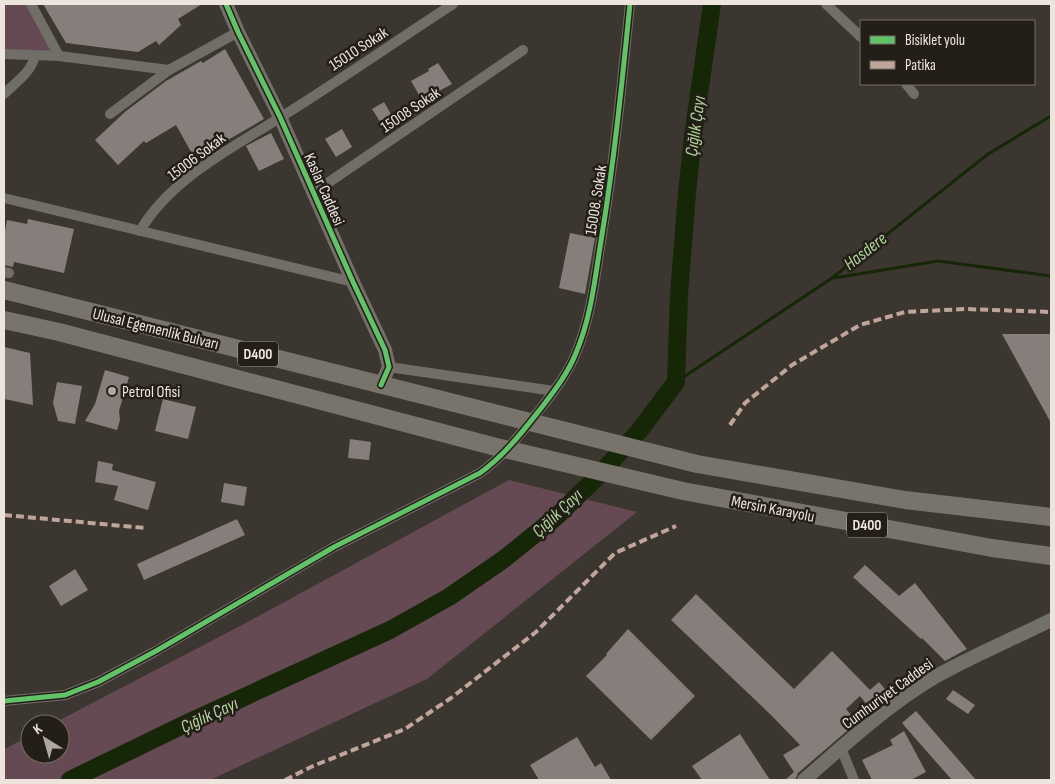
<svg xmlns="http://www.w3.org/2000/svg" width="1055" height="784" font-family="'Sofia Sans Condensed',sans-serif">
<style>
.green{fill:#654a53}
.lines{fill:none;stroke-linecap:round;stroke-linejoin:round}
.stream{stroke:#162707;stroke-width:3}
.river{stroke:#162707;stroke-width:18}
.building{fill:#857e7a}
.street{stroke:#716e67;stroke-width:10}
.secondary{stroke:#737068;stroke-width:14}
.highway{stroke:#78746c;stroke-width:18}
.quiet{stroke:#c0a59a;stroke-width:4;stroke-dasharray:8 4;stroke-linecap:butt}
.cycleway-casing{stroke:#241e19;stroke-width:8}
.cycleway{stroke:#61c268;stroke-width:5}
.poi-dot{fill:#afa8a0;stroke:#241e19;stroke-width:2}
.labels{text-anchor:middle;stroke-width:5;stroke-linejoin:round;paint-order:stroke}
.shield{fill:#241e19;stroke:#b1a9a2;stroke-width:1}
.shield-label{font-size:15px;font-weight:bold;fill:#ede5dd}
.street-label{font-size:16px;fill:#ede5dd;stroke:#241e19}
.poi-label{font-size:16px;fill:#ede5dd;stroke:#241e19;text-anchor:start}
.water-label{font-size:18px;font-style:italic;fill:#aed496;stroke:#241e19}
</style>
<rect width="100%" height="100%" fill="#3c3630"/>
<g class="green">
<path d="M4 4H31L59 56 4 54Z"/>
<path d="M509 480 637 512 427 679 210 780H4V749L30 736V754H60V724H52L242 625Z"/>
</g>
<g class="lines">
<g class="stream">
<path d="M834 278 938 261 1051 276"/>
<path d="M676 382 832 278 988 154 1051 116"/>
</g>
<path class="river" d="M70 780 181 726 390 630 449 597 504 559 556 517 599 475 640 430 676 382 679 294 687 193 693 136 712 4"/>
</g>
<g class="building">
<path d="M43 4H202L178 19 181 25 159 45 156 41 138 52 66 43Z"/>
<path d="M225 49 264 119 195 159 176 125 146 143 144 141 118 165 95 140 126 111 166 81 201 61 203 63Z"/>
<path d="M438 63 452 84 422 100 411 81 429 71 428 69Z"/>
<path d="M384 102 395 121 384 128 372 109Z"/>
<path d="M342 129 352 147 336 157 325 139Z"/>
<path d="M271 133 284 159 259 171 246 146Z"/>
<path d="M28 219 74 229 64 273 14 262 13 267 4 265V236L7 220 27 224Z"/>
<path d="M570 233 595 238 585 294 559 288Z"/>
<path d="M1002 334H1051V423Z"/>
<path d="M4 347 30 353 33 405 4 399Z"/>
<path d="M105 370 129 377 119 411 120 420 117 430 85 421 95 404Z"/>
<path d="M57 382 82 386 75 424 58 421 53 403Z"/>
<path d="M163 399 196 407 188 439 155 431Z"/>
<path d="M350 439 371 442 369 460 348 458Z"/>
<path d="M98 461 113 464 112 470 156 482 148 510 114 500 118 486 95 482Z"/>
<path d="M224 483 247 487 244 506 221 502Z"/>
<path d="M237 519 245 535 144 580 137 564Z"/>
<path d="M865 565 899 596 915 583 967 649 945 661 922 638 921 639 853 577Z"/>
<path d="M75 569 88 590 61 606 49 586Z"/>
<path d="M696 594 794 689 832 651 870 690 879 682 891 696 872 711 860 696 846 709 852 716 850 718 855 724 798 773 795 780H785L794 772 783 755 800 745 771 715 671 620Z"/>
<path d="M628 629 695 696 651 740 586 676 607 655 606 654Z"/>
<path d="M953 690 975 705 968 714 946 699Z"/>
<path d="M916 711 976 780H952L907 729 902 723Z"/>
<path d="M904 731 926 772 911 780H872L862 760 893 745 890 740Z"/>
<path d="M740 734 770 780H702L692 766Z"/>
<path d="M577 737 595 767 601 763 611 780H539L530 765Z"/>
</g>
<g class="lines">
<g class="street">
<path d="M31 4 59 56"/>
<path d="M826 4 861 37"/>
<path d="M4 54 59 56 169 70"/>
<path d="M906 84 914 94"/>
<path d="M4 94C15 83 32 72 35 55"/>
<path d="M110 114 169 70 238 32"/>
<path d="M313 193 523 50"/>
<path d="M4 198 353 282"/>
<path d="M140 231C170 179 232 148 281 117 339 81 396 41 453 4"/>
<path d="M4 272 9 273"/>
<path d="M389 367 554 391"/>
<path d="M4 701 65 695 98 682 156 651 334 547 480 473C505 455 523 431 542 407 555 390 568 373 576 353 591 318 595 278 601 241 614 163 622 83 630 4"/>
<path d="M841 748 854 780"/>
</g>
<g class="secondary">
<path d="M226 4 238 32 280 117 353 282 385 350 389 367 381 385"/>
<path d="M804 780C843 746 890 703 935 677 972 656 1013 639 1051 620"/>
</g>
<g class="highway">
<path d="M4 290 697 464 905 500 1051 517"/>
<path d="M4 320 59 332 496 447 683 491 992 548 1051 556"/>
</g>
<g class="quiet">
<path d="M730 425 745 403 792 365 860 325 905 312 965 309 1051 312"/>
<path d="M4 515 145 528"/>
<path d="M285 780 313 766 405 729 451 698 536 632 615 553 676 526"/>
</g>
<defs>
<g id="cycleway">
<path d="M226 4 238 32 280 117 353 282 385 350 389 367 381 385"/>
<path d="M4 701 65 695 98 682 156 651 334 547 480 473C505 455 523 431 542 407 555 390 568 373 576 353 591 318 595 278 601 241 614 163 622 83 630 4"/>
</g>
</defs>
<use href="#cycleway" class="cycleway-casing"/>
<use href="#cycleway" class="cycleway"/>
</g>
<circle class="poi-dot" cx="112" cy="391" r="5"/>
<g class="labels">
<g class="shield">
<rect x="238" y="341.5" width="40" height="25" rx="4"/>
<rect x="847" y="512.5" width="40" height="25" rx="4"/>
</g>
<g class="shield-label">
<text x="258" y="359">D400</text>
<text x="867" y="530">D400</text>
</g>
<g class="street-label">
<text transform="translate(358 48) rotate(-33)" y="6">15010 Sokak</text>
<text transform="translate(410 109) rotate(-34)" y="6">15008 Sokak</text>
<text transform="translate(196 156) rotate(-37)" y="6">15006 Sokak</text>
<text transform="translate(325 189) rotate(66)" y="6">Kaslar Caddesi</text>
<text transform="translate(595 200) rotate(-81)" y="6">15008. Sokak</text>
<text transform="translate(156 328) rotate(14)" y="6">Ulusal Egemenlik Bulvarı</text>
<text transform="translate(773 508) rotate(11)" y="6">Mersin Karayolu</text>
<text transform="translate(887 693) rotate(-36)" y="6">Cumhuriyet Caddesi</text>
</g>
<g class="poi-label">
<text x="122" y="397">Petrol Ofisi</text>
</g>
<g class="water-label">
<text transform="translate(695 126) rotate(-82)" y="6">Çığlık Çayı</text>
<text transform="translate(865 251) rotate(-38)" y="6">Hasdere</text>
<text transform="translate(557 513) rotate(-43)" y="6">Çığlık Çayı</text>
<text transform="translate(209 715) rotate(-25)" y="6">Çığlık Çayı</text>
</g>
</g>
<rect width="1055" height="784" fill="none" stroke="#ede5dd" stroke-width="10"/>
<rect x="860" y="20" width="175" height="65" fill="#241e19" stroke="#746e67"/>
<rect x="870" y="36" width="25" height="8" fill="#61c268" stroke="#746e67"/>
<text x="905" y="45" font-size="15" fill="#ede5dd">Bisiklet yolu</text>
<rect x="870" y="61" width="25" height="8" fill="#c0a59a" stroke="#746e67"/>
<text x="905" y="70" font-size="15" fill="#ede5dd">Patika</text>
<g transform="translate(45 739) rotate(323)"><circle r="24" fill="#241e19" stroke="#746e67"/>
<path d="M0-4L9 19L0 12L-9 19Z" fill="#afa8a0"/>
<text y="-8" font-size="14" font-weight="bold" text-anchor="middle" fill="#ede5dd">K</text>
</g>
</svg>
